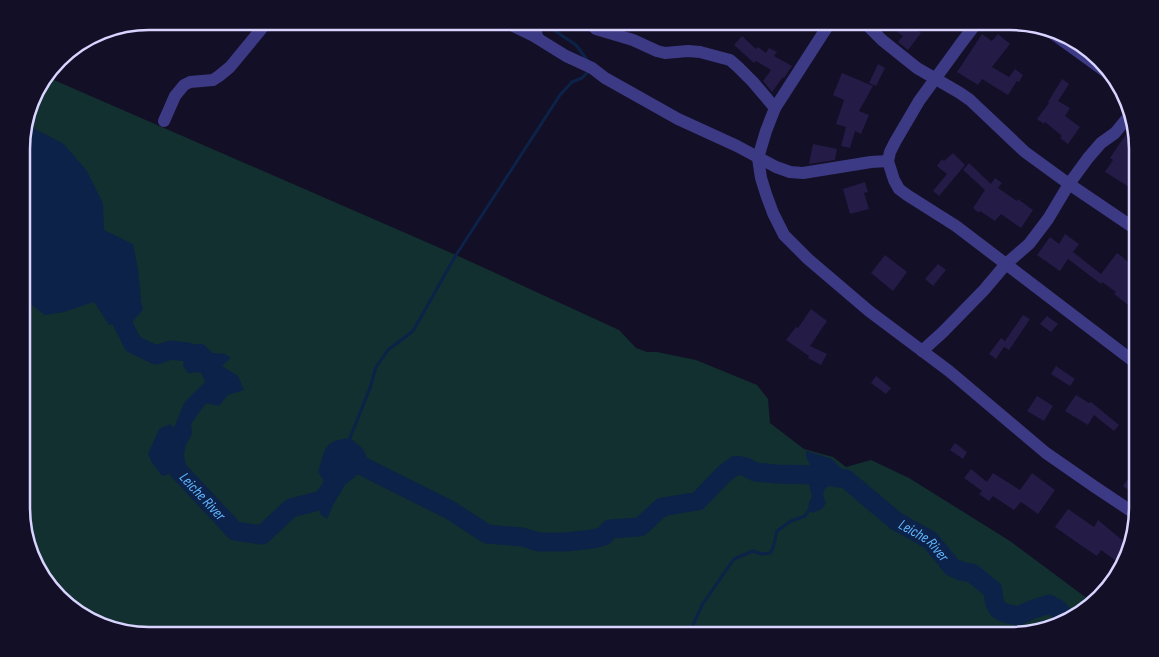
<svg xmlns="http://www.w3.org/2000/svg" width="1159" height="657" font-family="'Sofia Sans Condensed',sans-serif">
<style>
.green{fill:#12302f}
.water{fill:#0c2248}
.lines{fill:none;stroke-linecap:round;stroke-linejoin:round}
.stream{stroke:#0c2248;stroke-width:3}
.river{stroke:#0c2248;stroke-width:19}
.building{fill:#241b47}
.street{stroke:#3d3a85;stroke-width:12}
.labels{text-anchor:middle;stroke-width:4;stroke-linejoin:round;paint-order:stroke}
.water-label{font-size:15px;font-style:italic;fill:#62b6ff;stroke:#130f26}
.rim{fill:none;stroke:#d9d4ff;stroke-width:2.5}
</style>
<rect width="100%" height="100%" fill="#130f26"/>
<path class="green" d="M47 77 456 255 619 330 636 348 647 352H657L696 360 757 385 768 399 770 423 804 449 833 457 846 467 871 460 909 478 1010 541 1092 602 1081 614 1018 635 282 636C274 630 269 630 262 636H149L86 619 43 579 22 524V133L35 92Z"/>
<g class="water">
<path d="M33 128 64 144 87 171 103 203 104 230 133 244 138 269 141 298 129 321 109 325 94 302 64 312 45 315 22 298V136Z"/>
<path d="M203 344 213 353 225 354 231 358 222 366 238 376 244 390 228 395 219 406 206 403 191 424 192 434 186 445 182 463 173 473 162 476 152 463 148 454 159 429 170 424 174 428 184 403 205 382 201 372 188 373 183 366 185 354 176 345Z"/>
<path d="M350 438 363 449 367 458 356 476 345 485 333 505 327 519 320 514 325 483 318 472C326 449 322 441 350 438Z"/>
<path d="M806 451 832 459 857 485 853 489 840 483H832L825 489 823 495 826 503 822 509 812 513C806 507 809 503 812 496L807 476 812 468 806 457Z"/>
</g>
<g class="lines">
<g class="stream">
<path d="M545 21 548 26 576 45 588 61"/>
<path d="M350 441V438L370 388 376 367 388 350 413 331 456 255 560 95 572 82 582 78 590 70"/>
<path d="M688 636 702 605 734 559 753 551 761 554 770 553 773 548 777 531 791 521 805 516 811 507"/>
</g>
<g class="river">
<path d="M131 303 133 307 121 320 133 344 156 355 171 350 187 352 204 364"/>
<path id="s1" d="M174 445 173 448 177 469 235 531 262 535 291 508 322 500 331 488 336 474 349 463 362 466 450 510 487 534 522 537 539 542H566L593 539 604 536 610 529 640 527 662 507 698 501 724 474 736 465 746 467 755 472 776 474 819 475 846 479 896 521 930 540 952 567 961 571 972 573 993 590C994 612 999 612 1018 616L1031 610 1049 604 1058 609 1067 619"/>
</g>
</g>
<g class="building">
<path d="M883 21H905L921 33 908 50 898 42 903 36Z"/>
<path d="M982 34 992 41 998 34 1010 44 992 67 1009 77 1015 69 1023 75 1019 82 1017 81 1008 95 982 79 978 85 957 72Z"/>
<path d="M742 36 756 49 758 47 766 53 769 48 777 52 774 56 792 66 784 78 783 77 772 92 763 81 771 70 756 61 754 63 734 45Z"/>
<path d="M878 64 885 68 876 86 869 83Z"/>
<path d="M842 73 873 86 859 111 869 115 861 134 855 131 850 148 841 146 846 127 836 124 844 100 833 95Z"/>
<path d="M1062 79 1069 84 1058 101 1070 108 1065 116 1080 127 1068 144 1060 138 1062 136 1045 122 1044 124 1037 119 1049 103 1048 102Z"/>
<path d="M1132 126 1137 141V186L1134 190 1105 172 1113 160 1110 158 1118 146Z"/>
<path d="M813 144 837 149 835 160 809 164Z"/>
<path d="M953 153 965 165 939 196 933 191 947 174 937 166 942 159 944 161Z"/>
<path d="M969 163 991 184 995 178 1002 183 998 188 1017 201 1018 199 1033 210 1021 228 1001 214 995 221 980 211 979 213 973 208 985 190 963 170Z"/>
<path d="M865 182 868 192 864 193 869 209 850 214 843 189Z"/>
<path d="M1065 234 1079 244 1073 252 1101 274 1117 253 1124 258H1123L1137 268V328L1128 321 1136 311 1114 294 1116 292 1102 282 1101 284 1068 259 1060 271 1037 255 1050 237 1059 244Z"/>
<path d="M885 255 907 272 893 291 871 273Z"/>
<path d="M938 264 946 270 933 286 925 279Z"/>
<path d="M811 309 827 321 810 346 827 354 821 365 808 358 809 356 786 340 796 327 798 328Z"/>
<path d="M1023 315 1030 319 1009 350 1004 347 996 359 989 354 1001 338 1005 341Z"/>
<path d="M1047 316 1058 324 1051 332 1040 324Z"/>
<path d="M1056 366 1075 379 1070 386 1051 374Z"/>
<path d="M876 376 891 388 886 394 871 383Z"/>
<path d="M1076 395 1089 403 1091 402 1119 425 1114 431 1094 415 1088 425 1065 411Z"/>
<path d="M1037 396 1053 406 1044 421 1027 411Z"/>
<path d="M955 443 967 452 963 459 950 450Z"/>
<path d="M1137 466V496L1123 486Z"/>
<path d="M971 469 987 482 993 473 1020 490 1032 473 1055 490 1038 514 1021 502 1014 510 993 496 989 501 979 494 982 491 964 478Z"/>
<path d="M1068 509 1094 527 1098 520 1127 544 1115 560 1101 550 1097 556 1082 546 1055 527Z"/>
</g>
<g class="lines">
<g class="street">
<path d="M503 21 532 35 566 56 592 68 605 78 678 119 737 146 776 167 790 172 803 173 871 162 888 161"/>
<path d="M531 21 538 38"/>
<path d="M587 21 596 29 633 40 657 51 665 53 688 51 700 52 730 60 738 67 753 82 775 108"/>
<path d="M831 21 775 108 766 131 758 158 761 178 766 194 773 213 784 235 808 259 869 311 949 371 1046 453 1095 487 1137 515"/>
<path d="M863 21 882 40 917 68 960 93 970 100 1025 152 1069 184 1137 230"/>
<path d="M978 21 962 42 919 101 895 142 890 152 888 161 894 180 899 189 907 195 956 226 1137 364"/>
<path d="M1052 33 1117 80"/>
<path d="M164 121 175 96 184 85 190 82 213 80 219 76 230 67 268 21"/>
<path d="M922 351 943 332 984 290 1006 264 1029 244 1048 219 1069 184 1088 158 1101 143 1115 133 1129 116"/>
</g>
</g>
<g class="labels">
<g class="water-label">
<text dy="5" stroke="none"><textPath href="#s1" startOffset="62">Leiche River</textPath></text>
<text dy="5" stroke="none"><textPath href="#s1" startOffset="899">Leiche River</textPath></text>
</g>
</g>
<path d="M0 0H1159V657H0ZM149 30H1010A119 119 0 0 1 1129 149V508A119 119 0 0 1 1010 627H149A119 119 0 0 1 30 508V149A119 119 0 0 1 149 30Z" fill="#130f26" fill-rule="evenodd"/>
<path class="rim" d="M149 30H1010A119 119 0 0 1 1129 149V508A119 119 0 0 1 1010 627H149A119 119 0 0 1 30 508V149A119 119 0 0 1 149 30Z"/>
</svg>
